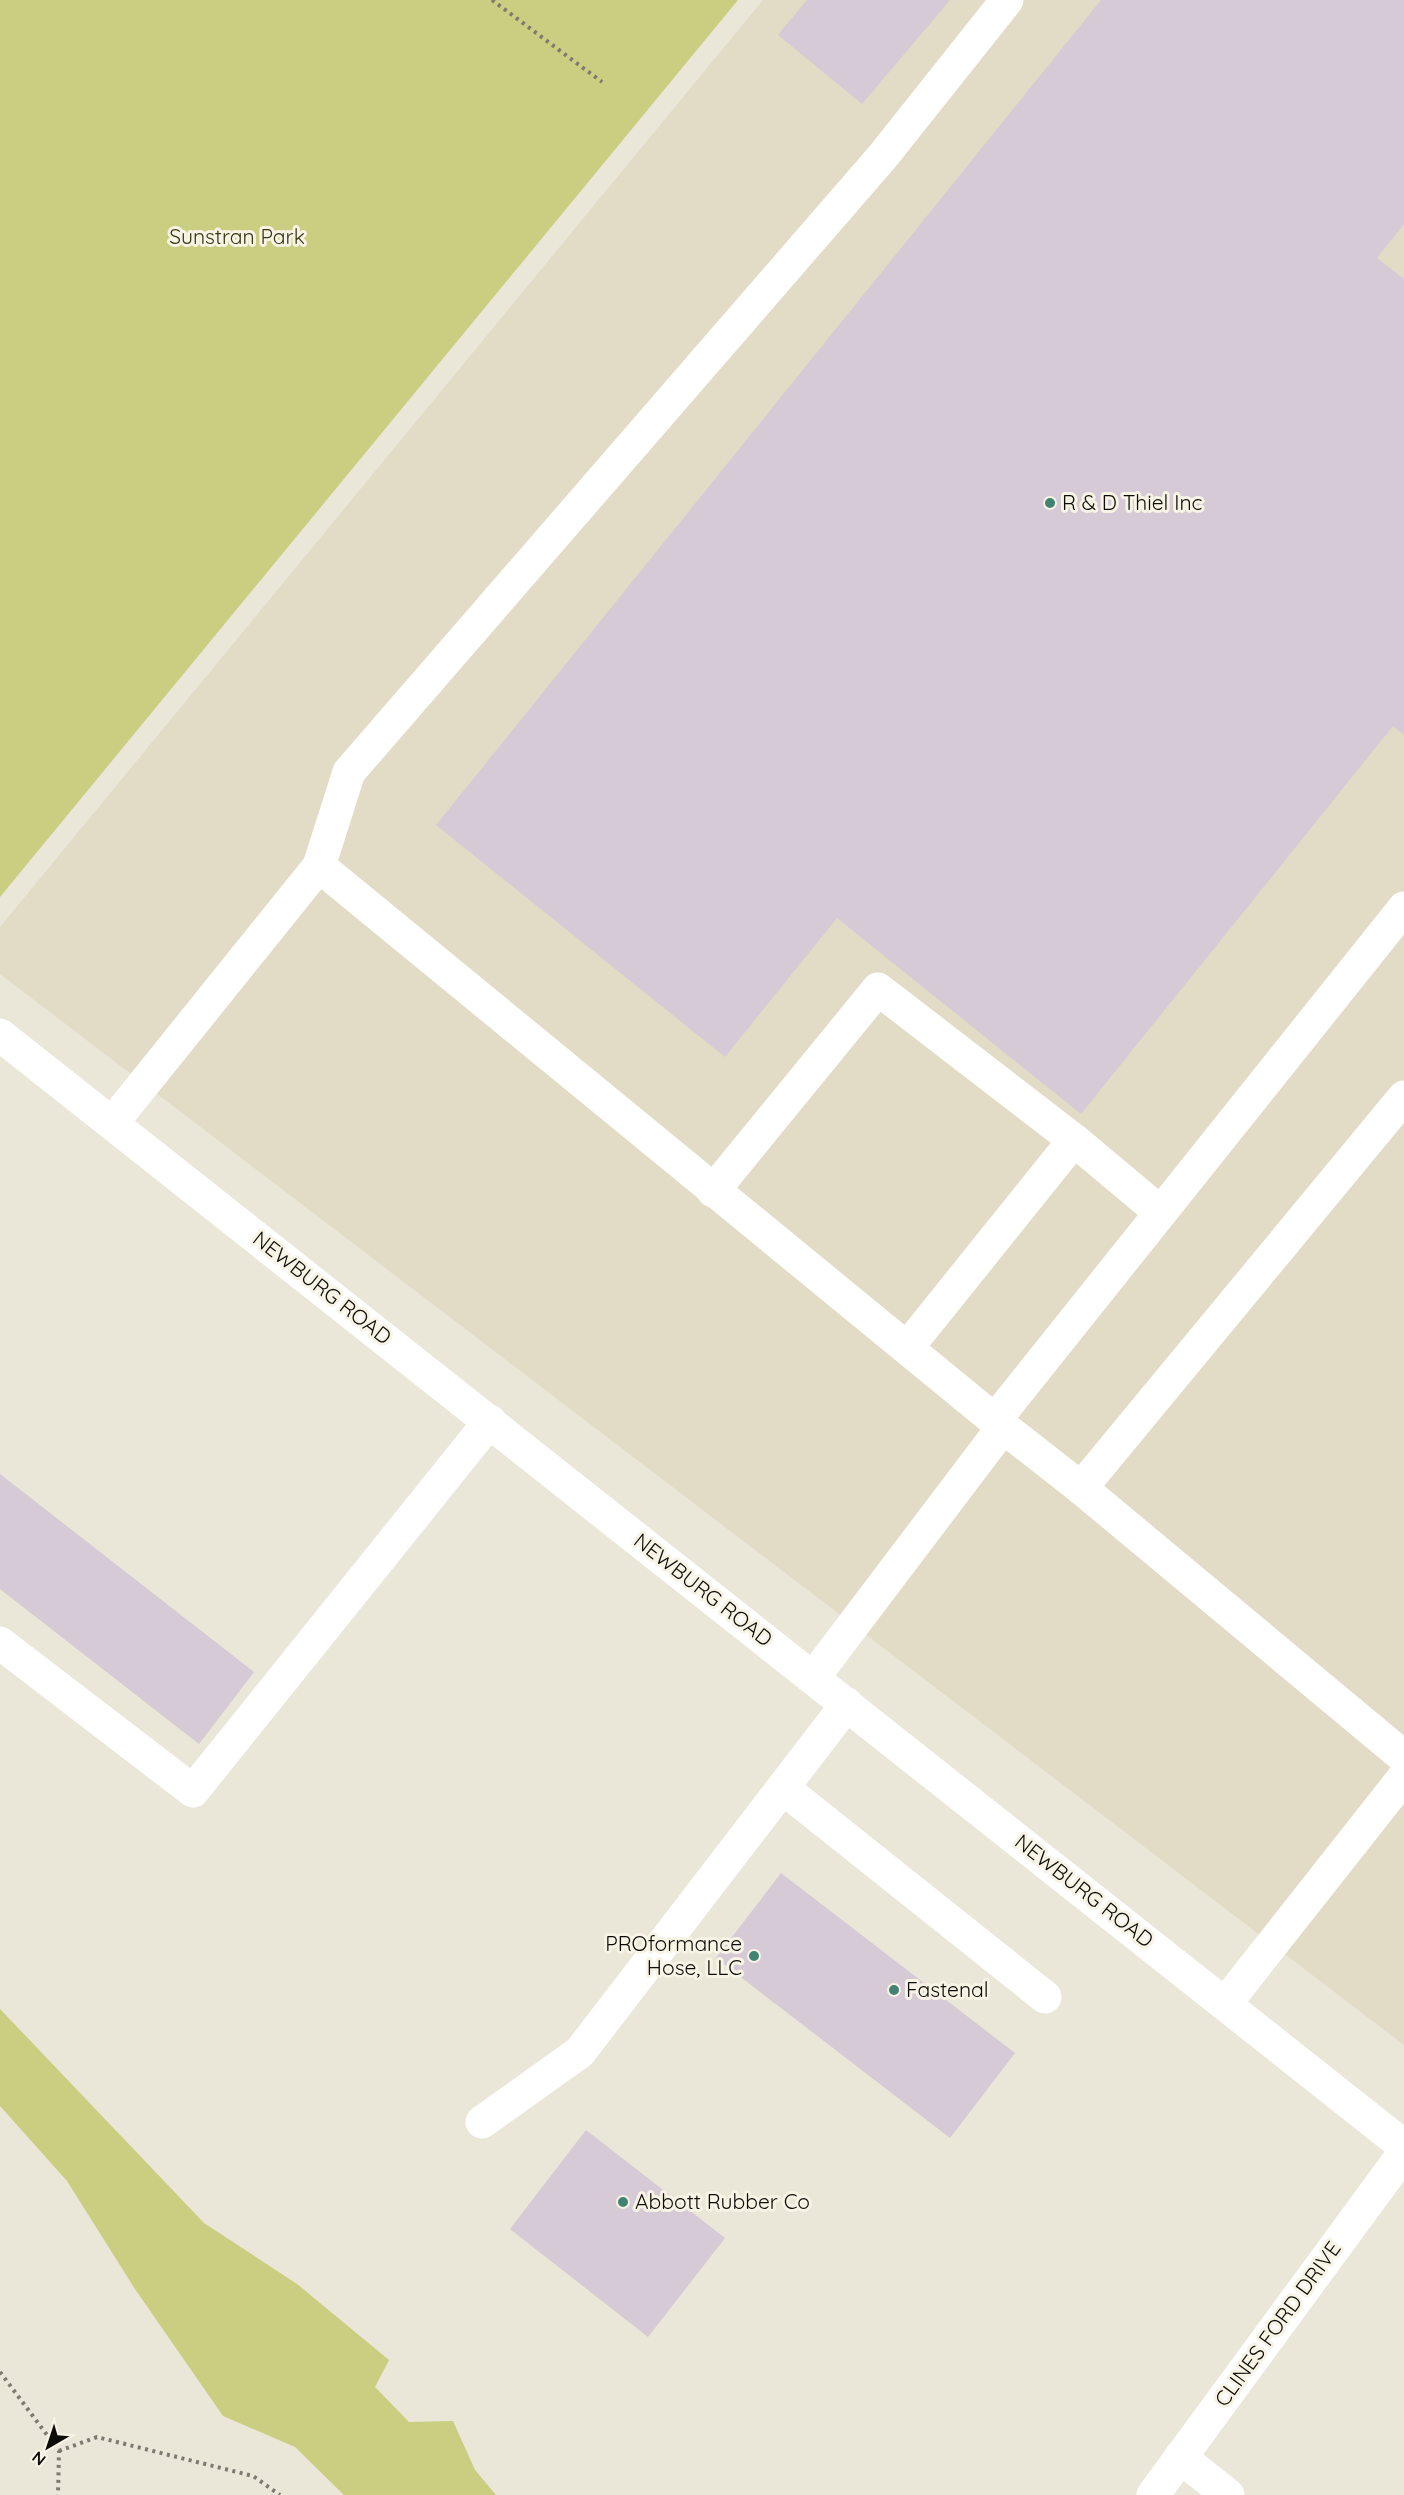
<svg xmlns="http://www.w3.org/2000/svg" width="1404" height="2495" font-family="Quicksand,sans-serif">
<style>
.built{fill:#e2dbc6}
.green{fill:#c9ce80}
.building{fill:#d5cad5}
.lines{fill:none;stroke-linecap:round;stroke-linejoin:round}
.path{stroke:#7d7a71;stroke-width:4;stroke-dasharray:3 4.5;stroke-linecap:butt}
.minor{stroke:#fff;stroke-width:33}
.major{stroke:#fff;stroke-width:33}
.poi-dot{fill:#418272;stroke:#f7f3e5;stroke-width:2}
.labels{text-anchor:middle;stroke-width:6;stroke-linejoin:round;paint-order:stroke}
.park-label{font-size:21px;fill:#363714;stroke:#f7f3e5}
.poi-label{font-size:21px;fill:#0d0c08;stroke:#f7f3e5;text-anchor:start}
.street-label{font-size:21px;fill:#0d0c08;stroke:#f7f3e5}
</style>
<rect width="100%" height="100%" fill="#eae6d8"/>
<path class="built" d="M763 0H1404V2045L0 974V927Z"/>
<g class="green">
<path d="M0 0H738L0 897Z"/>
<path d="M0 2009 204 2223 297 2284 389 2360 375 2387 409 2422 453 2421 475 2470 496 2495H344L295 2447 223 2416 135 2289 67 2181 0 2106Z"/>
</g>
<g class="building">
<path d="M807 0H950L862 104 778 35Z"/>
<path d="M1101 0H1404V224L1377 258 1404 279V735L1393 726 1081 1114 837 918 725 1057 436 825Z"/>
<path d="M0 1474 254 1672 199 1744 0 1589Z"/>
<path d="M781 1873 1015 2053 950 2138 716 1958Z"/>
<path d="M586 2130 725 2238 648 2337 510 2229Z"/>
</g>
<g class="lines">
<g class="path">
<path d="M492 0 602 82"/>
<path d="M0 2372 59 2451 58 2495"/>
<path d="M59 2451 97 2437 253 2476 280 2495"/>
</g>
<g class="minor">
<path d="M319 866 349 772 883 156 1007 0"/>
<path d="M1404 1097 1081 1488 1404 1757"/>
<path d="M113 1122 319 866 1003 1427 813 1678"/>
<path d="M1074 1140 1160 1212"/>
<path d="M713 1191 878 989 1074 1140 907 1348"/>
<path d="M995 1420 1404 908"/>
<path d="M1003 1427 1081 1488"/>
<path d="M0 1643 193 1791 490 1421"/>
<path d="M783 1788 1045 1997"/>
<path d="M1225 2004 1404 1777"/>
<path d="M482 2122 580 2052 847 1704"/>
<path d="M1180 2457 1228 2495"/>
<path d="M1153 2495 1404 2153"/>
</g>
<path class="major" d="M0 1035 1404 2146"/>
</g>
<g class="poi-dot">
<circle cx="1050" cy="503" r="6"/>
<circle cx="754" cy="1956" r="6"/>
<circle cx="894" cy="1990" r="6"/>
<circle cx="623" cy="2202" r="6"/>
</g>
<g class="labels">
<g class="park-label">
<text x="237" y="244">Sunstran Park</text>
</g>
<g class="poi-label">
<text x="1062" y="510">R &amp; D Thiel Inc</text>
<text x="742" y="1951" text-anchor="end">PROformance<tspan x="742" dy="24">Hose, LLC</tspan></text>
<text x="906" y="1997">Fastenal</text>
<text x="635" y="2209">Abbott Rubber Co</text>
</g>
<g class="street-label">
<text transform="translate(322 1288) rotate(38)" y="7">NEWBURG ROAD</text>
<text transform="translate(703 1590) rotate(38)" y="7">NEWBURG ROAD</text>
<text transform="translate(1084 1891) rotate(38)" y="7">NEWBURG ROAD</text>
<text transform="translate(1278 2324) rotate(-54)" y="7">CLINES FORD DRIVE</text>
</g>
</g>
<g transform="translate(48 2447) rotate(219)" stroke="#f7f3e5" stroke-width="4.5" paint-order="stroke">
<path d="M0-4.5L10 22L0 15L-10 22Z" fill="#0d0c08"/>
<text y="-9" font-size="16" font-weight="bold" text-anchor="middle" fill="#0d0c08">N</text>
</g>
</svg>
